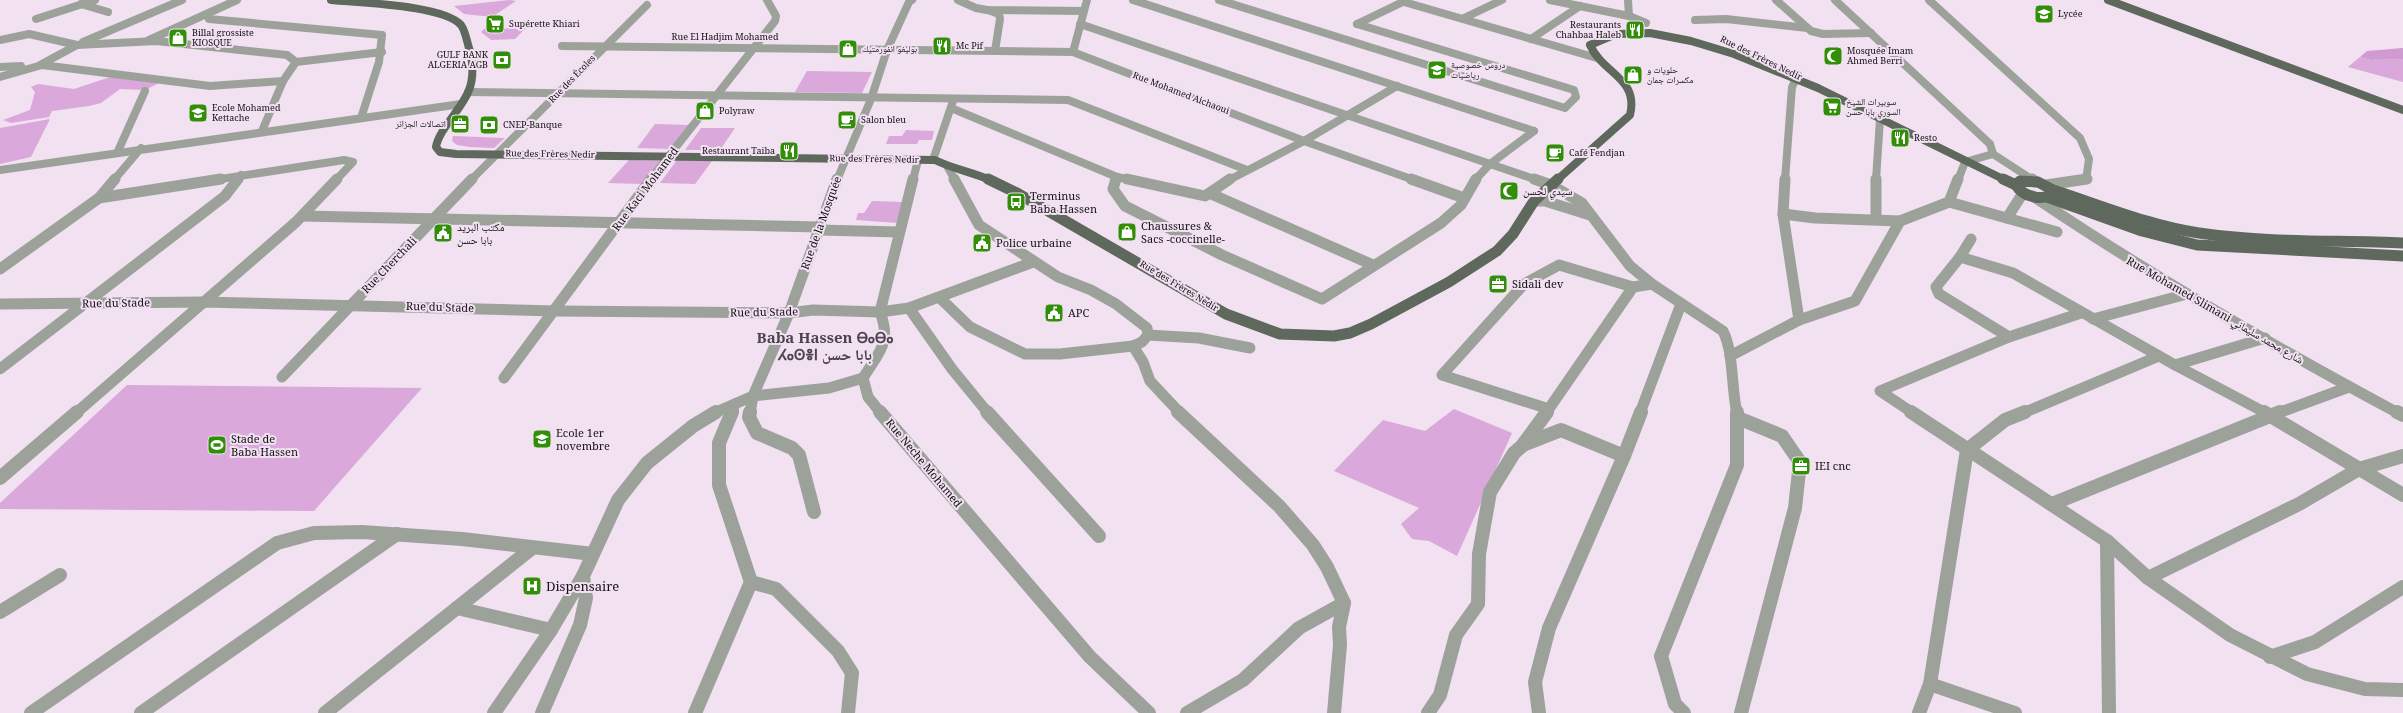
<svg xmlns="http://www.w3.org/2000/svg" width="2403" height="713" font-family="'Noto Serif','Noto Naskh Arabic','Noto Sans Tifinagh',serif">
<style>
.green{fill:#daa8da}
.forest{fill:#d09bd0}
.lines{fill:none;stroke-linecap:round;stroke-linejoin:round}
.minor-far2{stroke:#9ca29a;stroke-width:8}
.minor-far1{stroke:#9ca29a;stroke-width:11}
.minor{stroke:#9ca29a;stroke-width:14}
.major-far1{stroke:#5e685c;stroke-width:8}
.major{stroke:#5e685c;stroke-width:11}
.labels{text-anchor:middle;stroke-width:4;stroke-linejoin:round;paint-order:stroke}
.far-poi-label{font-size:9px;fill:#161116;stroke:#f1e1f1;text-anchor:start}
.far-street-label{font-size:9px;fill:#161116;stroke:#f1e1f1}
.street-label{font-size:11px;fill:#161116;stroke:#f1e1f1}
.poi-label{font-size:11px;fill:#161116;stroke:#f1e1f1;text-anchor:start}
.near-poi-label{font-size:13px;fill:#161116;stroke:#f1e1f1;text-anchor:start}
.district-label{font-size:15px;font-weight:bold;fill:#4f424f;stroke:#f1e1f1}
</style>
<rect width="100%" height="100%" fill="#f1e1f1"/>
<g class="green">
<path d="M509 0 516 1 492 17 464 14 454 6Z"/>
<path d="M526 28 515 39 491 40 481 32 484 29Z"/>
<path d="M2360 57 2371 60 2403 59V82L2348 67Z"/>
<path d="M807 71 872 72 862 93 795 92Z"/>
<path d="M110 77 159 83 145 90 120 89 101 103 89 106 52 111 49 117 11 123 3 120 30 110 35 92 31 87 38 84 74 89Z"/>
<path d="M50 119 31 157 0 164V128Z"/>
<path d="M655 124 689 125 671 149 637 148Z"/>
<path d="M701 128H735L720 150H685Z"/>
<path d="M906 130 934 131 932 140H919L917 144H886L889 136H902Z"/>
<path d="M453 136 505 138 494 148 470 147 457 145 452 141Z"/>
<path d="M629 160 661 161 644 184 608 183Z"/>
<path d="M677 160 712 161 695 184 660 183Z"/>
<path d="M872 201 903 202 898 223 856 220 858 213H864Z"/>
<path d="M127 385 422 388 314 511 0 509V503Z"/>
<path d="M1454 409 1512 433 1457 556 1429 541 1412 539 1401 524 1419 508 1334 471 1383 420 1425 431Z"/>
</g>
<path class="forest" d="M2403 48V59L2371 60 2360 57 2367 51Z"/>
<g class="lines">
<g class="minor-far2">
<path d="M958 0 976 8 987 10 1083 11"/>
<path d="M1133 0 1534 131"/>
<path d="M1219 0 1565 108 1576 97 1574 90 1357 24"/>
<path d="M1550 0 1629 16 1646 23"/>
<path d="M1628 0 1629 16"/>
<path d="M1776 0 1811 31 1823 34 1871 33"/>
<path d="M1835 0 1990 144 1993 154 2033 180"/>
<path d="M1929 0 2080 138 2089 159 2086 180"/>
<path d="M1404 2 1597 58"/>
<path d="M81 4 108 12"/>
<path d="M988 10 999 14 1000 19 995 51"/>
<path d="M1464 18 1502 0"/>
<path d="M36 19 95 0"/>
<path d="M209 19 382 35 379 62 361 118"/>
<path d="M1695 20 1726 19 1807 28"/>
<path d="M1080 24 1537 180"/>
<path d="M1357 24 1407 0"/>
<path d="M1531 39 1580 6"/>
<path d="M0 40 29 34 77 45 40 65"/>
<path d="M149 40 237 0"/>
<path d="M83 42 182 0"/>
<path d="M77 45 156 41 287 55 296 62 283 81 262 131"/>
<path d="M562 46 1073 52 1304 141 1414 180"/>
<path d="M1073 52 1087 0"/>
<path d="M296 62 382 52"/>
<path d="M0 67 21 66"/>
<path d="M0 77 42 65 210 86 283 81"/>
<path d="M468 92 1068 100 1247 170"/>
<path d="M951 108 1117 177 1131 180"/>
<path d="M118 151 145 91"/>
<path d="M933 160 953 101"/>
<path d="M947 166 955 180"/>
<path d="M0 170 461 104"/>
<path d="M114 180 141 148"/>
<path d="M214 180 344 160 353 162 336 180"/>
<path d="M237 180 241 175"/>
<path d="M471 180 647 5"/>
<path d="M650 180 775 21 776 16 767 0"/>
<path d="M837 180 871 99 887 50 909 2 912 0"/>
<path d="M913 180 918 160"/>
<path d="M1116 180 1117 177"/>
<path d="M1229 180 1304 141 1397 86"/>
<path d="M1475 180 1490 164 1534 131"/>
<path d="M1785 180 1792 87 1798 75"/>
<path d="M1876 180 1880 119"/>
<path d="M1958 180 1965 162 1993 154"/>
</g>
<g class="minor-far1">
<path d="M954 179 979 225 1058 277 1091 290 1116 304 1147 328 1148 335 1142 342 1133 346 1143 362 1150 381 1180 413"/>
<path d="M1116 179 1113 189 1125 206 1222 255 1322 299 1441 223 1461 205 1476 179"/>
<path d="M1127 179 1205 196 1230 179"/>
<path d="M1411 179 1464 198"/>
<path d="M1534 179 1551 185 1582 203 1630 266 1652 284 1723 331C1734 353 1731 387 1737 413"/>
<path d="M1876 179V219"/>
<path d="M2032 179 2036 182"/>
<path d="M2046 185 2087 179"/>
<path d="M1209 193 1373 265"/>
<path d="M2033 196C2151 276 2273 346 2398 413"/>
<path d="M99 198 221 179"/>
<path d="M1534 201H1545L1590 215"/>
<path d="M1949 202 2057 232"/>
<path d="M1783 214 1815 218 1900 221"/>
<path d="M302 216 820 227"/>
<path d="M2007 218 2023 193"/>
<path d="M819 230 899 232"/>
<path d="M1971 239 1960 257 1936 287 1939 294 2009 337"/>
<path d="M1960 257 2013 273 2175 365 2266 413"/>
<path d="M0 269 99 198 115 179"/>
<path d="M940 298 970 327 1025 354H1060L1133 346"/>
<path d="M0 304 203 302 555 311 789 313 813 310 880 312 909 308 1033 262"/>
<path d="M909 308 952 369 988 413"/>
<path d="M2093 319 2187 294"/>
<path d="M1799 320 1855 301 1900 221 1949 202 1958 179"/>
<path d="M1148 335 1199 338 1250 348"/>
<path d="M1730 356 1799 320 1783 214 1785 179"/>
<path d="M2175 365 2265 338"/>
<path d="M0 369 225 196 238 179"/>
<path d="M282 377 472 179"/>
<path d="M504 378 651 179"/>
<path d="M1549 409 1442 375 1524 284 1559 265 1633 287"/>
<path d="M76 413 296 222 337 179"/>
<path d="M714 413 753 396 829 388 863 378"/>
<path d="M731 413 735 404"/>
<path d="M750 413 753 396 789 313 837 179"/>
<path d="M881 413 868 397 863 378C879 352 892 343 880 312L913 179"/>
<path d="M1546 413 1633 287 1652 284"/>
<path d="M1640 413 1681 304"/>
<path d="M1913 413 1880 391 2009 337 2081 313"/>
<path d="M2023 413 2159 356"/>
<path d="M2278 413 2349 387"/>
</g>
<g class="minor">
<path d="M732 412 719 443V485L751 582 776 589 838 651 852 673 848 713"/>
<path d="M750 412 749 417 757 433 792 448 799 455 814 512"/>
<path d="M880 412 1090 657 1149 713"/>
<path d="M987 412 1099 536"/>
<path d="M1178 412 1279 506 1313 545 1327 567 1344 603 1339 627 1340 645 1334 713"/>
<path d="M1911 412 2107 541 2148 578 2230 635 2307 674 2365 689 2403 690"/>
<path d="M2264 412 2403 495"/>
<path d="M2397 412 2403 415"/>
<path d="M1738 418 1782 436 1800 462 1795 508 1741 713"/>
<path d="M1523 445 1561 430 1624 456"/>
<path d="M0 478 77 412"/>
<path d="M2052 504 2280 412"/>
<path d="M2107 541 2109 713"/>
<path d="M2148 578 2299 504 2359 469 2403 456"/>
<path d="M457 608 551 630"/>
<path d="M0 612 60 575"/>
<path d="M2270 657 2315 642 2403 587"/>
<path d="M1930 684 2015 713"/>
<path d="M31 713 277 543 314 533 362 532 462 539 593 554"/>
<path d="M141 713 397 534"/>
<path d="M325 713 531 549"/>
<path d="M494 713 551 630 583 576"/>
<path d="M542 713 580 625 586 598 583 576 618 500 647 463 693 426 716 412"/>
<path d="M695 713 751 582"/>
<path d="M1187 713 1243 680 1299 628 1344 603"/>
<path d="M1428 713 1440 695 1456 635 1478 604 1479 554 1490 492 1514 453 1522 446 1547 412"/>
<path d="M1539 713 1535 682 1549 628 1624 456 1641 412"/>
<path d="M1684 713 1675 704 1661 656 1737 465V412"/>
<path d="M1919 713 1930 684 1967 450 2005 420 2025 412"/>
</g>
<g class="major-far1">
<path d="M331 0C360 3 443 5 461 25 466 32 467 43 470 51 473 64 474 77 469 90 462 109 439 129 436 147L440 152 456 154 935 160C953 169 972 172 990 180"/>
<path d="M2108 0 2403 110"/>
<path d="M1557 180 1630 115C1639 78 1603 74 1590 45L1616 34 1650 33 1691 41 1734 54 1818 88 2005 180"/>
</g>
<g class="major">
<path d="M988 179 1017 193 1226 314 1280 334 1334 336 1350 333 1371 324 1449 282 1497 251 1513 234 1534 201 1558 179"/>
<path d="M2003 179 2016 185"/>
<path d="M2020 181 2038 182 2053 190 2054 195C2041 200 2024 198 2016 185Z"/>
<path d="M2053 190C2100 205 2150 226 2199 233 2266 243 2336 240 2403 243"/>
<path d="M2047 197 2142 231 2197 245 2403 256"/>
</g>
</g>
<defs>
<symbol id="school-square" viewBox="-11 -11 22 22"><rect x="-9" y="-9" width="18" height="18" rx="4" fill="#308f06" stroke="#f1e1f1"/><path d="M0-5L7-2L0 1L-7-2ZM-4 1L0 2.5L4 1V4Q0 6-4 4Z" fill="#fff"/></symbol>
<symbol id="supermarket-square" viewBox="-11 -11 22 22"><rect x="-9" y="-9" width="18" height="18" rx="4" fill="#308f06" stroke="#f1e1f1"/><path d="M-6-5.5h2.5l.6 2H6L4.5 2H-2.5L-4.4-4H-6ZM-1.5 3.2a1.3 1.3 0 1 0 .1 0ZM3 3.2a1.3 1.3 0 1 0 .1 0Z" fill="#fff"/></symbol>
<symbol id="restaurant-square" viewBox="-11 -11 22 22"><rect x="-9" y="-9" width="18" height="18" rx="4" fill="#308f06" stroke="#f1e1f1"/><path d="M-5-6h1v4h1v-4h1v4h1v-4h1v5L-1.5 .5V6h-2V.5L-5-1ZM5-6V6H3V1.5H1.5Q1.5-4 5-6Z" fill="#fff"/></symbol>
<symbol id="shop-square" viewBox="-11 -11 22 22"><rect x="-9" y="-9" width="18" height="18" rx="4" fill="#308f06" stroke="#f1e1f1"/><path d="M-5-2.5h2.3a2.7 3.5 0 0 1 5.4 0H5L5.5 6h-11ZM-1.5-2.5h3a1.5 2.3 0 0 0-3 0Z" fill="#fff"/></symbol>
<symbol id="mosque-square" viewBox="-11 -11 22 22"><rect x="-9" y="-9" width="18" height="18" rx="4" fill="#308f06" stroke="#f1e1f1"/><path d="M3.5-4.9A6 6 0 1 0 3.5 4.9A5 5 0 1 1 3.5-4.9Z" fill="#fff"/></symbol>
<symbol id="bank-square" viewBox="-11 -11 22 22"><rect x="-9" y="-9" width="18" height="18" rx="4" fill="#308f06" stroke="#f1e1f1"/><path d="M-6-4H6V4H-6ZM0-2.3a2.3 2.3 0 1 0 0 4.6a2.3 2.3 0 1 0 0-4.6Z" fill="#fff"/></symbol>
<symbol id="cafe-square" viewBox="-11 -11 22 22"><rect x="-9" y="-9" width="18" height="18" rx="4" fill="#308f06" stroke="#f1e1f1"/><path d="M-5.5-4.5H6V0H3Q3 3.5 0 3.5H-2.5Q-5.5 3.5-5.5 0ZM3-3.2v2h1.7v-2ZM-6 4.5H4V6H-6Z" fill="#fff"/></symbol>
<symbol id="office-square" viewBox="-11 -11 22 22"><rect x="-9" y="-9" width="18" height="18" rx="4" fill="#308f06" stroke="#f1e1f1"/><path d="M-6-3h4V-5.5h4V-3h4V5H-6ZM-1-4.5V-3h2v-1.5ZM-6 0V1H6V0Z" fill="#fff"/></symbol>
<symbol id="bus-square" viewBox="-11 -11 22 22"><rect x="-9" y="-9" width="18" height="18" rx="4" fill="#308f06" stroke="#f1e1f1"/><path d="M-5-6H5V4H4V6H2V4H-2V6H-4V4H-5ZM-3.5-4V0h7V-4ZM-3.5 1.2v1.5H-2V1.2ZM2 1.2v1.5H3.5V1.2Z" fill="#fff"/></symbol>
<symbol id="civic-square" viewBox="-11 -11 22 22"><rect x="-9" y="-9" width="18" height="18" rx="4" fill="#308f06" stroke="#f1e1f1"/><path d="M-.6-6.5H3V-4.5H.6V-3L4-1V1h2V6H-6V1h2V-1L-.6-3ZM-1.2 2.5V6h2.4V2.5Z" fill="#fff"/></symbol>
<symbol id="stadium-square" viewBox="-11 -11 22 22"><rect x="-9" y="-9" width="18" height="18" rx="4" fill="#308f06" stroke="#f1e1f1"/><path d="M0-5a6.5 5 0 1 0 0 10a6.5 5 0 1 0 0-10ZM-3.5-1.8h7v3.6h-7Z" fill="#fff"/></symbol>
<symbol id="hospital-square" viewBox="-11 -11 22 22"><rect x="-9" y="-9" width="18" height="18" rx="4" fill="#308f06" stroke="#f1e1f1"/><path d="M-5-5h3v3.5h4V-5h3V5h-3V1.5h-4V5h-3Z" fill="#fff"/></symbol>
</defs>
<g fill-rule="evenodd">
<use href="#school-square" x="2033" y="3" width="22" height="22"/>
<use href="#supermarket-square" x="484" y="13" width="22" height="22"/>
<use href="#restaurant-square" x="1624" y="19" width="22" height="22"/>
<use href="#shop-square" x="167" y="27" width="22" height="22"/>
<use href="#restaurant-square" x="931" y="35" width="22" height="22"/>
<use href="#shop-square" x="837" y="38" width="22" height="22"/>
<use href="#mosque-square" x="1822" y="45" width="22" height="22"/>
<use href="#bank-square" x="491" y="49" width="22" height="22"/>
<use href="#school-square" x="1426" y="59" width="22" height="22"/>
<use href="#shop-square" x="1622" y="64" width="22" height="22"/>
<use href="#supermarket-square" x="1821" y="96" width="22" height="22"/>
<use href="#shop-square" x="694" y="100" width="22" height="22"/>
<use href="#school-square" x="187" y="102" width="22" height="22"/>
<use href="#cafe-square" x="836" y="109" width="22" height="22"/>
<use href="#office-square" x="449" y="113" width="22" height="22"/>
<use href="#bank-square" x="478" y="114" width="22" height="22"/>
<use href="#restaurant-square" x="1889" y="127" width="22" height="22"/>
<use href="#restaurant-square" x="778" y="140" width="22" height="22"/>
<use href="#cafe-square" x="1544" y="142" width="22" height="22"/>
<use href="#mosque-square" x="1498" y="180" width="22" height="22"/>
<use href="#bus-square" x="1005" y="191" width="22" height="22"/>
<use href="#shop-square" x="1116" y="221" width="22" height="22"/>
<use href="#civic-square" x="432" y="222" width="22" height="22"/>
<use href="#civic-square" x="971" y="232" width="22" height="22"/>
<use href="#office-square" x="1487" y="273" width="22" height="22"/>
<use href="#civic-square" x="1043" y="302" width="22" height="22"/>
<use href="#school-square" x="531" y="428" width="22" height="22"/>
<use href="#stadium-square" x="206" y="434" width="22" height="22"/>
<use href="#office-square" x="1790" y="455" width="22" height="22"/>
<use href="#hospital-square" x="521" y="575" width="22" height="22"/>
</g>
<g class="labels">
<g class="far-poi-label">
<text x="2058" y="17">Lycée</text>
<text x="509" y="27">Supérette Khiari</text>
<text x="1621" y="28" text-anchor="end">Restaurants<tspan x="1621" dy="10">Chahbaa Haleb</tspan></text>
<text x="192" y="36">Billal grossiste<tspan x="192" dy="10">KIOSQUE</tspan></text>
<text x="956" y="49">Mc Pif</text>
<text x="862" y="52">بوليغو انفورمتيك</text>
<text x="1847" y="54">Mosquée Imam<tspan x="1847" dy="10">Ahmed Berri</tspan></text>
<text x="488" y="58" text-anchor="end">GULF BANK<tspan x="488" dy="10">ALGERIA AGB</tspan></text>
<text x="1451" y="68">دروس خصوصية<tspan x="1451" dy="10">رياضيات</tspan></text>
<text x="1647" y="73">حلويات و<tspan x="1647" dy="10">مكسرات جمان</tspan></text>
<text x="1846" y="105">سوبيرات الشيخ<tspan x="1846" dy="10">السوري بابا حسن</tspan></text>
<text x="212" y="111">Ecole Mohamed<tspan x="212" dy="10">Kettache</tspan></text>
<text x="719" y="114">Polyraw</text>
<text x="861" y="123">Salon bleu</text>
<text x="446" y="127" text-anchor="end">اتصالات الجزائر</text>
<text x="503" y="128">CNEP-Banque</text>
<text x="1914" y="141">Resto</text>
<text x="775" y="154" text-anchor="end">Restaurant Taiba</text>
<text x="1569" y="156">Café Fendjan</text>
</g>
<g class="far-street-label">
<text x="725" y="40">Rue El Hadjim Mohamed</text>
<text transform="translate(1761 58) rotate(26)" y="3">Rue des Frères Nedir</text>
<text transform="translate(572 79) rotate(-46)" y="3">Rue des Écoles</text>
<text transform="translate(1181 93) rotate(21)" y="3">Rue Mohamed Aichaoui</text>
<text transform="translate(550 154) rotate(1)" y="3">Rue des Frères Nedir</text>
<text transform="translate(874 159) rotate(1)" y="3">Rue des Frères Nedir</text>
<text transform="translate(1179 286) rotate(31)" y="3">Rue des Frères Nedir</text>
</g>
<g class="street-label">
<text transform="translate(645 189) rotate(-53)" y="4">Rue Kaci Mohamed</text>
<text transform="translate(821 223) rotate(-70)" y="4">Rue de la Mosquée</text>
<text transform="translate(389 265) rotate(-46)" y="4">Rue Cherchali</text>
<text transform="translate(116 303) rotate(-1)" y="4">Rue du Stade</text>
<text transform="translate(440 307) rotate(2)" y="4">Rue du Stade</text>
<text transform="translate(2215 310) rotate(30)" y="4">Rue Mohamed Slimani شارع محمد سليماني</text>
<text transform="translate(764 312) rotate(-1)" y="4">Rue du Stade</text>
<text transform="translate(924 463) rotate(50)" y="4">Rue Neche Mohamed</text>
</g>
<g class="poi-label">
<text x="1523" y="195">سيدي لحسن</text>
<text x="1030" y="200">Terminus<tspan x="1030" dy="13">Baba Hassen</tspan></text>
<text x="1141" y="230">Chaussures &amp;<tspan x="1141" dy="13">Sacs -coccinelle-</tspan></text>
<text x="457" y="231">مكتب البريد<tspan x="457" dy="13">بابا حسن</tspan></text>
<text x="996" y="247">Police urbaine</text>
<text x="1512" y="288">Sidali dev</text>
<text x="1068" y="317">APC</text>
<text x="556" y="437">Ecole 1er<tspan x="556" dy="13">novembre</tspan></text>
<text x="231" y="443">Stade de<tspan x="231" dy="13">Baba Hassen</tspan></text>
<text x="1815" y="470">IEI cnc</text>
</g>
<g class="near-poi-label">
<text x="546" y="591">Dispensaire</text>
</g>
<g class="district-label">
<text x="825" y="343">Baba Hassen ⴱⴰⴱⴰ<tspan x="825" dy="17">ⵃⴰⵙⴻⵏ بابا حسن</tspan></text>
</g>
</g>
</svg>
